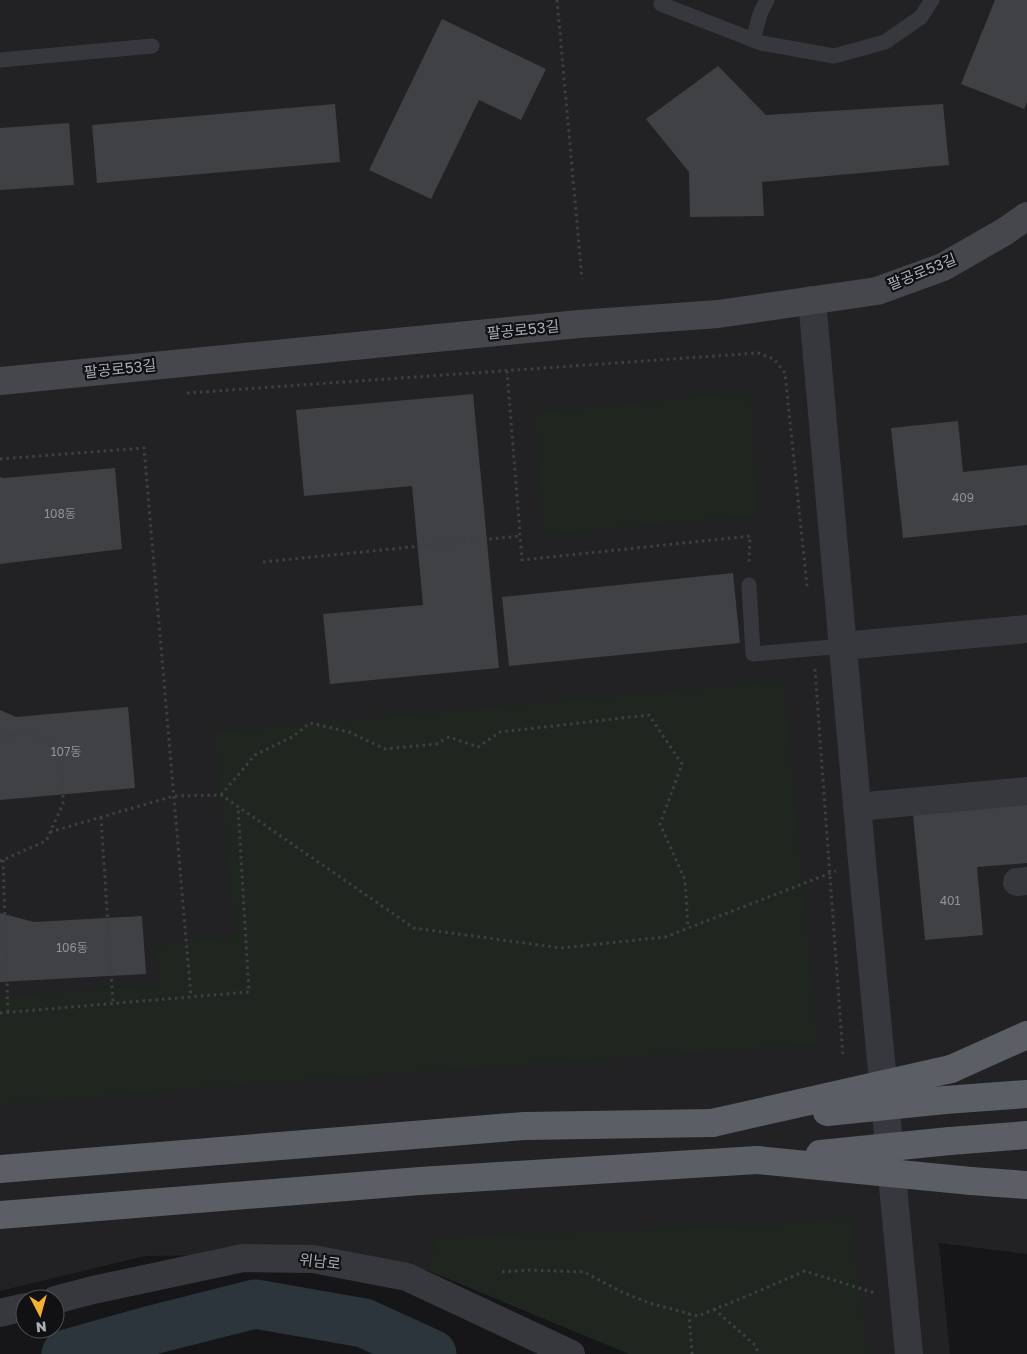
<svg xmlns="http://www.w3.org/2000/svg" width="1027" height="1354" font-family="'Golos Text','Noto Sans KR',sans-serif">
<style>
.built{fill:#222225}
.green{fill:#1e261f}
.lines{fill:none;stroke-linecap:round;stroke-linejoin:round}
.river{stroke:#2c353c;stroke-width:49}
.building{fill:#404145}
.path{stroke:#3d3f44;stroke-width:3;stroke-dasharray:2.5 4;stroke-linecap:butt}
.service{stroke:#37383d;stroke-width:15}
.minor{stroke:#37383d;stroke-width:28}
.tertiary{stroke:#37383d;stroke-width:28}
.secondary{stroke:#45474d;stroke-width:28}
.trunk{stroke:#5b5e65;stroke-width:28}
.trunk-bridge{stroke:#5b5e65;stroke-width:28}
.labels{text-anchor:middle;stroke-width:4.5;stroke-linejoin:round;paint-order:stroke}
.number-label{font-size:12px;fill:#8e929b}
.street-label{font-size:15px;fill:#a8adb8;stroke:#111113}
</style>
<rect width="100%" height="100%" fill="#161618"/>
<path class="built" d="M0 0H1027V1254L939 1243 950 1354H629L427 1270 323 1254 145 1256 0 1291Z"/>
<g class="green">
<path d="M751 391 758 515 544 535 534 413Z"/>
<path d="M784 681 818 1044 249 1084 0 1105V997L160 984 154 945 235 937 214 732Z"/>
<path d="M851 1217 868 1354H629L427 1270 437 1237 770 1225Z"/>
</g>
<g class="lines">
<path class="river" d="M66 1354 144 1332 255 1304 364 1323 432 1354"/>
</g>
<g class="building">
<path d="M995 0H1027V102L1024 109 961 84Z"/>
<path d="M442 19 546 69 521 120 479 100 431 199 369 170Z"/>
<path d="M718 66 766 115 943 104 949 165 762 182 764 216 690 217 689 172 646 119Z"/>
<path d="M335 104 340 162 97 183 92 125Z"/>
<path d="M69 123 74 185 0 190V128Z"/>
<path d="M473 394 499 668 330 684 323 614 423 605 412 486 304 496 296 410Z"/>
<path d="M958 421 963 472 1027 465V525L903 538 891 428Z"/>
<path d="M115 468 122 549 0 564V477L4 478Z"/>
<path d="M733 573 740 643 509 666 502 597Z"/>
<path d="M128 707 135 788 0 800V710L16 717Z"/>
<path d="M1027 804V863L977 867 983 935 925 940 913 815Z"/>
<path d="M0 913 34 922 142 916 146 974 0 982Z"/>
</g>
<g class="lines">
<g class="path">
<path d="M557 0 582 279"/>
<path d="M507 371 522 560 750 536 749 564"/>
<path d="M187 393 758 353 774 359 785 373 807 586"/>
<path d="M0 459 144 448 191 997"/>
<path d="M263 562 520 536"/>
<path d="M815 669 843 1057"/>
<path d="M0 736 30 733 62 752 63 804 46 841 0 861"/>
<path d="M221 795 255 755 292 737 310 723 349 732 385 749 436 744 449 737 478 747 500 732 649 715 682 764 660 824 685 880 688 928"/>
<path d="M101 817 113 1003"/>
<path d="M50 832 174 796 221 795 414 928 561 948 665 937 836 871"/>
<path d="M3 860 8 1013"/>
<path d="M0 1013 249 992 238 807"/>
<path d="M502 1272 530 1270 584 1272 622 1292 649 1303 698 1316 759 1291 805 1271 875 1293"/>
<path d="M714 1309 755 1345 759 1354"/>
<path d="M689 1313 692 1354"/>
</g>
<g class="service">
<path d="M661 4 761 43 834 56 885 42 921 17 932 0"/>
<path d="M753 40 760 14 767 0"/>
<path d="M0 60 152 46"/>
<path d="M749 585 753 654 843 646"/>
</g>
<g class="minor">
<path d="M812 300 862 861 909 1354"/>
<path d="M843 646 1027 629"/>
<path d="M857 807 1027 791"/>
<path d="M1017 882 1027 881"/>
</g>
<g class="tertiary">
<path d="M55 1300 93 1290 243 1258 313 1259 407 1277 571 1354"/>
<path d="M0 1313 25 1307"/>
</g>
<path class="secondary" d="M0 381 579 324 718 314 877 291 943 267 1004 232 1027 216"/>
<g class="trunk">
<path d="M951 1069 1027 1035"/>
<path d="M945 1100 1027 1094"/>
<path d="M950 1141 1027 1135"/>
<path d="M0 1169 524 1126 712 1123"/>
<path d="M971 1181 1027 1185"/>
<path d="M0 1215 420 1181 757 1160"/>
</g>
<g class="trunk-bridge">
<path d="M827 1112 945 1100"/>
<path d="M712 1123 951 1069"/>
<path d="M820 1154 950 1141"/>
<path d="M757 1160 971 1181"/>
</g>
</g>
<g class="labels">
<g class="number-label">
<text x="963" y="502">409</text>
<text x="60" y="518">108동</text>
<text x="66" y="756">107동</text>
<text x="950" y="905">401</text>
<text x="72" y="952">106동</text>
</g>
<g class="street-label">
<text transform="translate(922 272) rotate(-22)" y="5">팔공로53길</text>
<text transform="translate(523 330) rotate(-6)" y="5">팔공로53길</text>
<text transform="translate(120 369) rotate(-6)" y="5">팔공로53길</text>
<text transform="translate(320 1262) rotate(7)" y="5">위남로</text>
</g>
</g>
<g transform="translate(40 1314) rotate(174)"><circle r="24" fill="#111113" stroke="#4d4f55"/>
<path d="M0-4L9 19L0 12L-9 19Z" fill="#f2b134"/>
<text y="-8" font-size="14" font-weight="bold" text-anchor="middle" fill="#a8adb8">N</text>
</g>
</svg>
